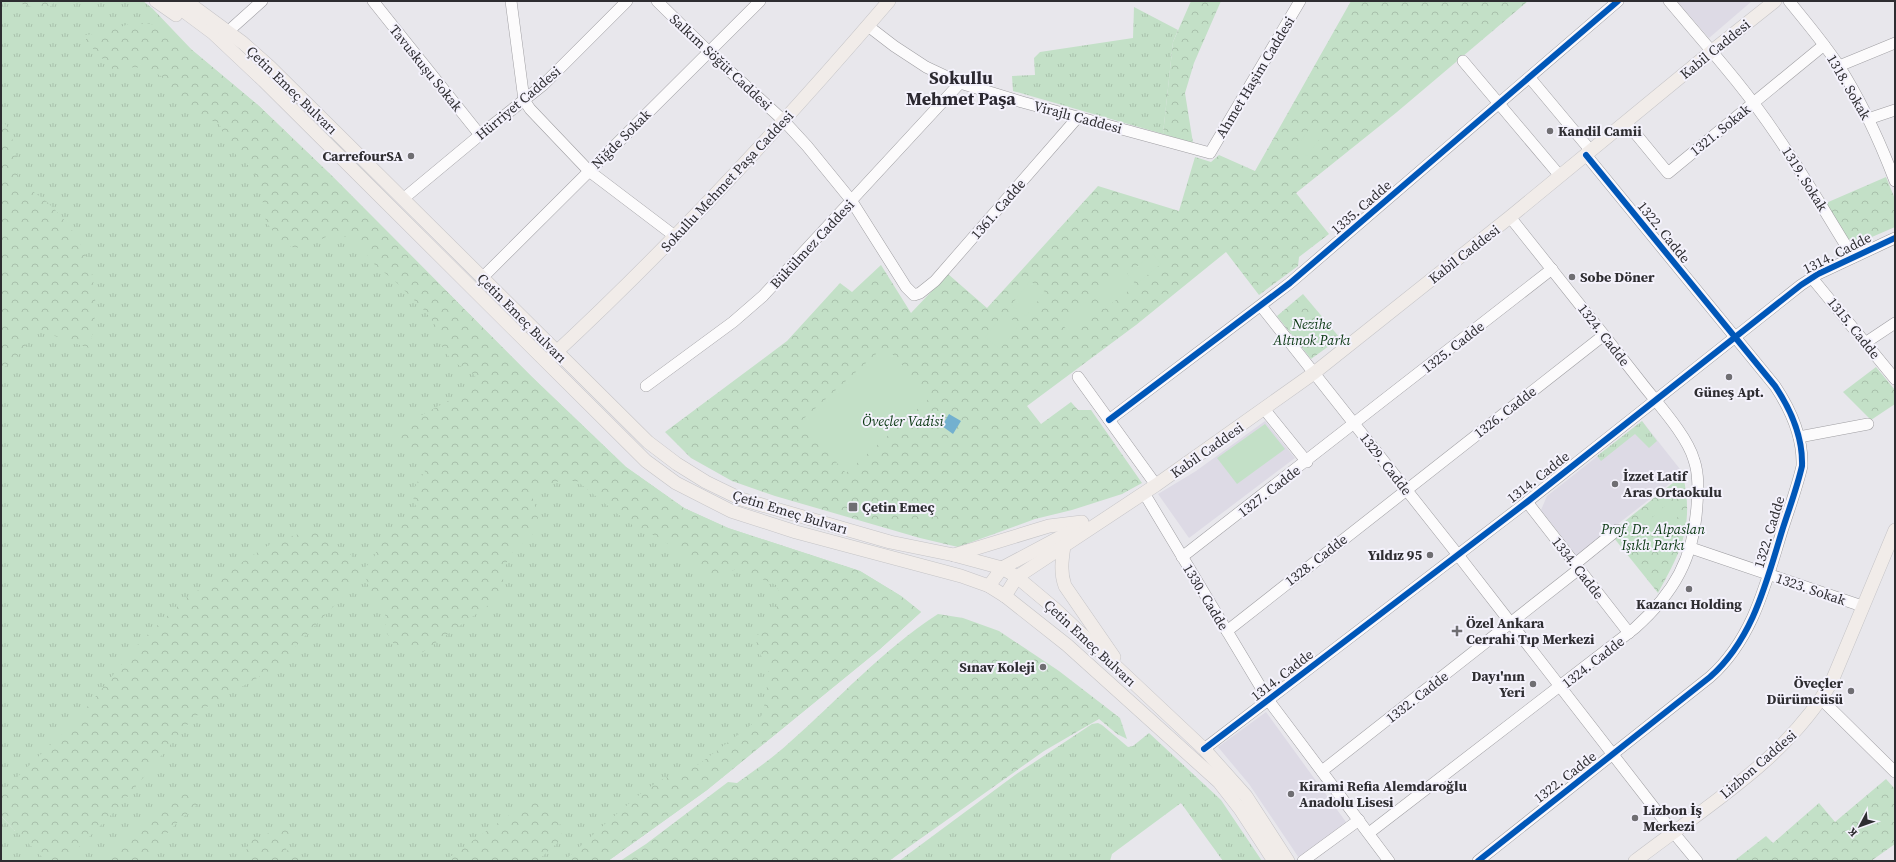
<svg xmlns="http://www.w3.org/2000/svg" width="1896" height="862" font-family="'Source Serif 4',serif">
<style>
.built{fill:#dddae5}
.grass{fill:url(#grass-tufts)}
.forest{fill:url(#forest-crowns)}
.pitch{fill:#c3e0c7}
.water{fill:#73b0cf}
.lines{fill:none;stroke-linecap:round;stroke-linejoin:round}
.minor-casing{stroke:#9f9ea2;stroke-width:12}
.major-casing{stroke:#c5c4c7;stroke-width:14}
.minor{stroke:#fcfbfc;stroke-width:11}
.major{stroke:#f1ece9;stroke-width:13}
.cycleway-casing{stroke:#f4f2fc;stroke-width:8}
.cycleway{stroke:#0057b8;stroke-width:6}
.poi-dot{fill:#6f6e72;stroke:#f4f2fc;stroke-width:1.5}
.labels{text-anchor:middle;stroke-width:4;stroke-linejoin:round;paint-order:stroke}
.street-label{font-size:14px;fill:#2e2d31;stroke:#f4f2fc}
.poi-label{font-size:14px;font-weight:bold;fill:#2e2d31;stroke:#f4f2fc;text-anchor:start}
.park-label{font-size:14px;font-style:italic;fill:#0a3812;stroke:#f4f2fc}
.district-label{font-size:18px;font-weight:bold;fill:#2b2830;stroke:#f4f2fc}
</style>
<defs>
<pattern id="grass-tufts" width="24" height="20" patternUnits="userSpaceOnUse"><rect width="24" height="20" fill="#c3e0c7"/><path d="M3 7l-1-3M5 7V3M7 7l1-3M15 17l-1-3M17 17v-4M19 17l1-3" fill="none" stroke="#a8c0ab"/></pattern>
<pattern id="forest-crowns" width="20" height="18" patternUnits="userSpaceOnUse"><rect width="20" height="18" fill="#c3e0c7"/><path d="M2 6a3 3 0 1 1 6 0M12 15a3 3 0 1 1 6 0" fill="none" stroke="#a8c0ab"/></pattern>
</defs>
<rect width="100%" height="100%" fill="#e8e7ec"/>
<g class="built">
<path d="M1677 1H1752L1709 38Z"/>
<path d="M1265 421 1295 458 1189 538 1158 494 1196 471Z"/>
<path d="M1642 421 1683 473 1577 556 1541 510 1547 496Z"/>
<path d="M1266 712 1346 822 1299 858 1249 784 1218 747Z"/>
</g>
<g class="grass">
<path d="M1 1H143L152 8 192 50 259 106 331 175 532 377 626 467 684 508 728 528 860 571 901 596 921 612 880 649 707 790 608 861H1V816L15 831 1 815Z"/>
<path d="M1134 7 1178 30 1173 42 1163 134 1013 91 1012 76 1035 75 1034 58 1040 52 1133 38Z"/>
<path d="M1642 421 1657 441 1649 448 1635 434 1601 461 1597 456Z"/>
<path d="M1098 723 1102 725 1128 747 1133 746 1149 733 1221 800 1262 861H1223L1181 803 1112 854 1110 861H899L1015 775 1092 724Z"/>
</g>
<g class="forest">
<path d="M12 1H55L49 8H35Z"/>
<path d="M1191 1H1221L1194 63 1185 93 1193 143 1163 134 1173 42Z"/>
<path d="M1351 1H1528L1397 112 1296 193 1329 234 1299 257 1298 266 1259 295 1226 252 1136 325 1027 406 1041 424 1071 402 1078 410H1091L1142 483 1122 494 1072 510 1035 519 958 547 920 538 775 496 732 481 691 458 665 432 787 341 840 283 852 292 881 265 911 313 948 274 987 308 1098 186 1179 211 1195 157 1211 162 1219 155 1255 171Z"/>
<path d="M134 22 158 25 192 50 259 106 331 175 532 377 626 467 684 508 728 528 860 571 901 596 921 612 880 649 707 790 608 861H564L606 823 645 790 661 780 699 764 755 722 763 714 768 679V669L756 646 758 635 782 598 776 585 737 568 718 579 704 576 690 562 663 540 629 523 577 481H559L532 493C533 504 539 513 538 524 536 537 519 543 512 553 502 565 503 581 503 595L417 656 406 649 396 647 386 632 385 610 368 597C370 586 368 579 360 571L350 589 304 637 281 664 205 708 184 728 119 807 65 861H46L1 816V793L79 717 139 643 186 598 275 541 313 530 351 555 360 571C372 563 377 555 379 541L406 518 416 507 412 493 418 481 425 472C423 455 405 448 392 438 415 413 449 404 476 384L475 375 452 361 441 345 435 325 425 311 396 282 375 265 353 237H326L303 248 291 247 279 239 266 222 260 185 252 169 229 148 219 123 202 118 190 110 169 90 161 76 148 69 134 67 115 72 86 41V35L107 32Z"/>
<path d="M1 118C16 138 19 161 17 185 35 190 46 200 59 214 94 252 103 299 89 348L35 329C27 346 17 360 1 369Z"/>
<path d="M1886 177 1895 199V227L1851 246 1826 203Z"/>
<path d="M1303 294 1340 338 1311 359 1277 316Z"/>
<path d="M1876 367 1895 390V404L1871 420 1843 392Z"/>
<path d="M1683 475C1694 525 1682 550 1658 593L1614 538 1622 531 1620 525Z"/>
<path d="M938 614 963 618 999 631 1059 671 1120 718 1127 739 1117 734 1099 719 1044 751 889 861H620L646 844 728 782 737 783C755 770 774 757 790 742 840 698 881 651 938 614Z"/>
<path d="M1886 779 1895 789V844L1871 861H1734L1766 836 1773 843 1819 803 1835 822Z"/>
<path d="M185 791 195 792 201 801C182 819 160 834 151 861H99L176 796Z"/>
<path d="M535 797C555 809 560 817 562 839L537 861H444Z"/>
<path d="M285 826 293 835 286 850 297 853 301 858 298 861H243L250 839 260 838 264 841 268 833Z"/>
</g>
<g class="pitch">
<path d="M1312 125 1324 133 1307 156 1296 148Z"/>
<path d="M1153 254 1161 264 1139 282 1131 271Z"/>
<path d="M1124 269 1136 285 1104 309 1092 293Z"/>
<path d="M1030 281 1045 292 1026 316 1011 305Z"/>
<path d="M1085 302 1096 315 1071 335 1060 321Z"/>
<path d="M1004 313 1019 325 1000 349 985 337Z"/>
<path d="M885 346 931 397 846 473 800 422Z"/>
<path d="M1265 424 1285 449 1237 484 1217 458Z"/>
<path d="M1670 501 1681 514 1659 534 1648 521Z"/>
</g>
<path class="water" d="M949 414 961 421 953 434 942 426Z"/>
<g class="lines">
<defs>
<g id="minor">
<path d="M373 1 480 135"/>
<path d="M511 1 524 100 530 109 589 171 676 237"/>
<path d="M657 1 709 52 784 121 807 146 851 200 906 287 914 295 920 293 935 281 1078 117"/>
<path d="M1669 1C1706 45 1745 88 1777 136 1804 175 1828 217 1853 257"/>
<path d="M1789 1C1806 22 1824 43 1839 66 1862 102 1880 142 1895 181"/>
<path d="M868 26 894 46 926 67 960 83 1022 102 1210 153 1300 1"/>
<path d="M233 27 262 1"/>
<path d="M1463 61 1560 176"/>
<path d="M1839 66 1895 43"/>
<path d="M1530 78 1591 151"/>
<path d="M1868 119 1895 110"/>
<path d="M1626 122 1668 173 1824 45"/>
<path d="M403 199 480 135 543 85 627 1"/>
<path d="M482 278 760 1"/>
<path d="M1812 278 1895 379"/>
<path d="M1261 306 1458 555 1673 832 1697 861"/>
<path d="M1865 343 1895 323"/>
<path d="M1078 377 1156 485"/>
<path d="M646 386 733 322 763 296 960 83"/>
<path d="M1265 410 1307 462"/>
<path d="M1109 420 1290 283 1618 1"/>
<path d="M1799 437 1868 424"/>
<path d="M1144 493 1269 701 1389 861"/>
<path d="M1527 502 1629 633"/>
<path d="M1691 548 1862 606"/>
<path d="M1182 557 1552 269"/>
<path d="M1575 564 1617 530"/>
<path d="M1227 631 1604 335"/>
<path d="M1822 700 1895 772"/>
<path d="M1204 749 1527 502 1801 285 1818 274 1895 238"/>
<path d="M1322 771 1579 569"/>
<path d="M1369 833 1635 628C1674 593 1694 558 1697 505 1698 490 1699 475 1694 460 1687 435 1656 402 1640 381 1597 326 1554 272 1510 217"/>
<path d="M1303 861 1359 820"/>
<path d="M1478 861 1710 677C1753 639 1766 583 1782 531 1789 509 1797 488 1802 466 1803 437 1791 410 1775 386L1586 155"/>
</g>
<g id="major">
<path d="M156 1 176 15"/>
<path d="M170 1 213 33 264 81 646 461 676 483 731 511 796 532 961 576 989 586 1005 596 1067 645 1219 782 1240 809 1274 861"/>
<path d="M186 1 243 43 270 67 648 442 677 464 706 482 741 499 890 542 954 555 1002 568 1017 577 1054 608 1204 749 1246 796 1288 861"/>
<path d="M550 358C671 246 782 126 889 1"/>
<path d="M1064 546C1062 560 1060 572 1065 586L1114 657"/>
<path d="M954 555 1049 526 1082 522"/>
<path d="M989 586 1002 568 1083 525"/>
<path d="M1005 596 1017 577 1156 485 1314 373 1510 217 1712 51 1775 1"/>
<path d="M1635 861C1705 807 1787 759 1832 681L1895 530"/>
</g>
</defs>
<use href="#minor" class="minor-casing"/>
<use href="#major" class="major-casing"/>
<use href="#minor" class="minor"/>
<use href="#major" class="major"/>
<defs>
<g id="cycleway">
<path d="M1109 420 1290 283 1618 1"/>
<path d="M1204 749 1527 502 1801 285 1818 274 1895 238"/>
<path d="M1478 861 1710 677C1753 639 1766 583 1782 531 1789 509 1797 488 1802 466 1803 437 1791 410 1775 386L1586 155"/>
</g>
</defs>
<use href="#cycleway" class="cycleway-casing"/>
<use href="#cycleway" class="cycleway"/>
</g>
<g class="poi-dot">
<circle cx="1550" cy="131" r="4"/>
<circle cx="411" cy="156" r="4"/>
<circle cx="1572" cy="277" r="4"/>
<circle cx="1729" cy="377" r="4"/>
<circle cx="1615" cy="484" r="4"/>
<rect x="848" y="502" width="10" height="10" rx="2"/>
<circle cx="1430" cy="555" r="4"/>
<circle cx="1689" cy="589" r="4"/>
<path d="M1455 625h4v4h4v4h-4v4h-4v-4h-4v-4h4z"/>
<circle cx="1043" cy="667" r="4"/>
<circle cx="1533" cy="684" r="4"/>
<circle cx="1851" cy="691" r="4"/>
<circle cx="1291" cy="794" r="4"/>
<circle cx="1635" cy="818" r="4"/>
</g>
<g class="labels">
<g class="street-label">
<text transform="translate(1715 49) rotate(-39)" y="5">Kabil Caddesi</text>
<text transform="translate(721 62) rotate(43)" y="5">Salkım Söğüt Caddesi</text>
<text transform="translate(426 68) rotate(51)" y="5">Tavuskuşu Sokak</text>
<text transform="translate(1255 77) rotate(-59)" y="5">Ahmet Haşim Caddesi</text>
<text transform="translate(1849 87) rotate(60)" y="5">1318. Sokak</text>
<text transform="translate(292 90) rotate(44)" y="5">Çetin Emeç Bulvarı</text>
<text transform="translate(518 103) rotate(-40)" y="5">Hürriyet Caddesi</text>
<text transform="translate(1078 117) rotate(15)" y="5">Virajlı Caddesi</text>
<text transform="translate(1720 130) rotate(-39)" y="5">1321. Sokak</text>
<text transform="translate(621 139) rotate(-45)" y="5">Niğde Sokak</text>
<text transform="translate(1805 179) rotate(58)" y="5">1319. Sokak</text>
<text transform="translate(727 181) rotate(-47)" y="5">Sokullu Mehmet Paşa Caddesi</text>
<text transform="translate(1361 207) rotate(-41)" y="5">1335. Cadde</text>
<text transform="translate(998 209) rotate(-49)" y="5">1361. Cadde</text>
<text transform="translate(1664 232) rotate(51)" y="5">1322. Cadde</text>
<text transform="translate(812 244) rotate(-47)" y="5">Bükülmez Caddesi</text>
<text transform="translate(1837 253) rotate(-27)" y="5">1314. Cadde</text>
<text transform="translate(1464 254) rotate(-38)" y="5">Kabil Caddesi</text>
<text transform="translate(522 318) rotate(45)" y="5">Çetin Emeç Bulvarı</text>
<text transform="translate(1854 328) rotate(51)" y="5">1315. Cadde</text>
<text transform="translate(1604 335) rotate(52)" y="5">1324. Cadde</text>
<text transform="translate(1453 347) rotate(-38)" y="5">1325. Cadde</text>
<text transform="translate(1505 412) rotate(-38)" y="5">1326. Cadde</text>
<text transform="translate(1207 450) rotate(-35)" y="5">Kabil Caddesi</text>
<text transform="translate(1386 464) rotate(52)" y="5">1329. Cadde</text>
<text transform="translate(1538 477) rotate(-38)" y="5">1314. Cadde</text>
<text transform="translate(1269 491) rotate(-38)" y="5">1327. Cadde</text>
<text transform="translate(790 512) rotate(17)" y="5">Çetin Emeç Bulvarı</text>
<text transform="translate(1769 532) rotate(-73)" y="5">1322. Cadde</text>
<text transform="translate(1316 560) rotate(-38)" y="5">1328. Cadde</text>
<text transform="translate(1578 568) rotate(52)" y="5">1334. Cadde</text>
<text transform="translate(1811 589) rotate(19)" y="5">1323. Sokak</text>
<text transform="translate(1206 597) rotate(59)" y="5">1330. Cadde</text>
<text transform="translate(1090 643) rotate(43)" y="5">Çetin Emeç Bulvarı</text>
<text transform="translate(1593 662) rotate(-38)" y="5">1324. Cadde</text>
<text transform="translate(1282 675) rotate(-38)" y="5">1314. Cadde</text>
<text transform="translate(1417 697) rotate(-38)" y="5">1332. Cadde</text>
<text transform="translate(1758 764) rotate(-41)" y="5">Lizbon Caddesi</text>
<text transform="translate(1565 777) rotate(-38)" y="5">1322. Cadde</text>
</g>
<g class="poi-label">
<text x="1558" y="136">Kandil Camii</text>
<text x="403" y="161" text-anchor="end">CarrefourSA</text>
<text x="1580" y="282">Sobe Döner</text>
<text x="1729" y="397" text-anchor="middle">Güneş Apt.</text>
<text x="1623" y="481">İzzet Latif<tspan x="1623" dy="16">Aras Ortaokulu</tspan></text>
<text x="862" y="512">Çetin Emeç</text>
<text x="1422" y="560" text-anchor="end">Yıldız 95</text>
<text x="1689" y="609" text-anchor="middle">Kazancı Holding</text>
<text x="1466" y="628">Özel Ankara<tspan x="1466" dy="16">Cerrahi Tıp Merkezi</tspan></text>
<text x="1035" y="672" text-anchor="end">Sınav Koleji</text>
<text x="1525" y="681" text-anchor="end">Dayı'nın<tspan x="1525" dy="16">Yeri</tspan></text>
<text x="1843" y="688" text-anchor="end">Öveçler<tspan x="1843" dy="16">Dürümcüsü</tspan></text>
<text x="1299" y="791">Kirami Refia Alemdaroğlu<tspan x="1299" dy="16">Anadolu Lisesi</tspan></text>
<text x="1643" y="815">Lizbon İş<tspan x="1643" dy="16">Merkezi</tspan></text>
</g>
<g class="park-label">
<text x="1312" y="329">Nezihe<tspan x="1312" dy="16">Altınok Parkı</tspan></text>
<text x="903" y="426">Öveçler Vadisi</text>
<text x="1653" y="534">Prof. Dr. Alpaslan<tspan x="1653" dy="16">Işıklı Parkı</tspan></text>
</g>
<g class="district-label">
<text x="961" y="84">Sokullu<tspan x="961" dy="21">Mehmet Paşa</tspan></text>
</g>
</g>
<rect width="1896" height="862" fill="none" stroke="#2e2d31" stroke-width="4"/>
<g transform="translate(1860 826) rotate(229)" stroke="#f4f2fc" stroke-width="3" paint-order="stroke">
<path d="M0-3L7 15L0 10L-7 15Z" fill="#2e2d31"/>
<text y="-6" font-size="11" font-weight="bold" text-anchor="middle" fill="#2e2d31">K</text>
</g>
</svg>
